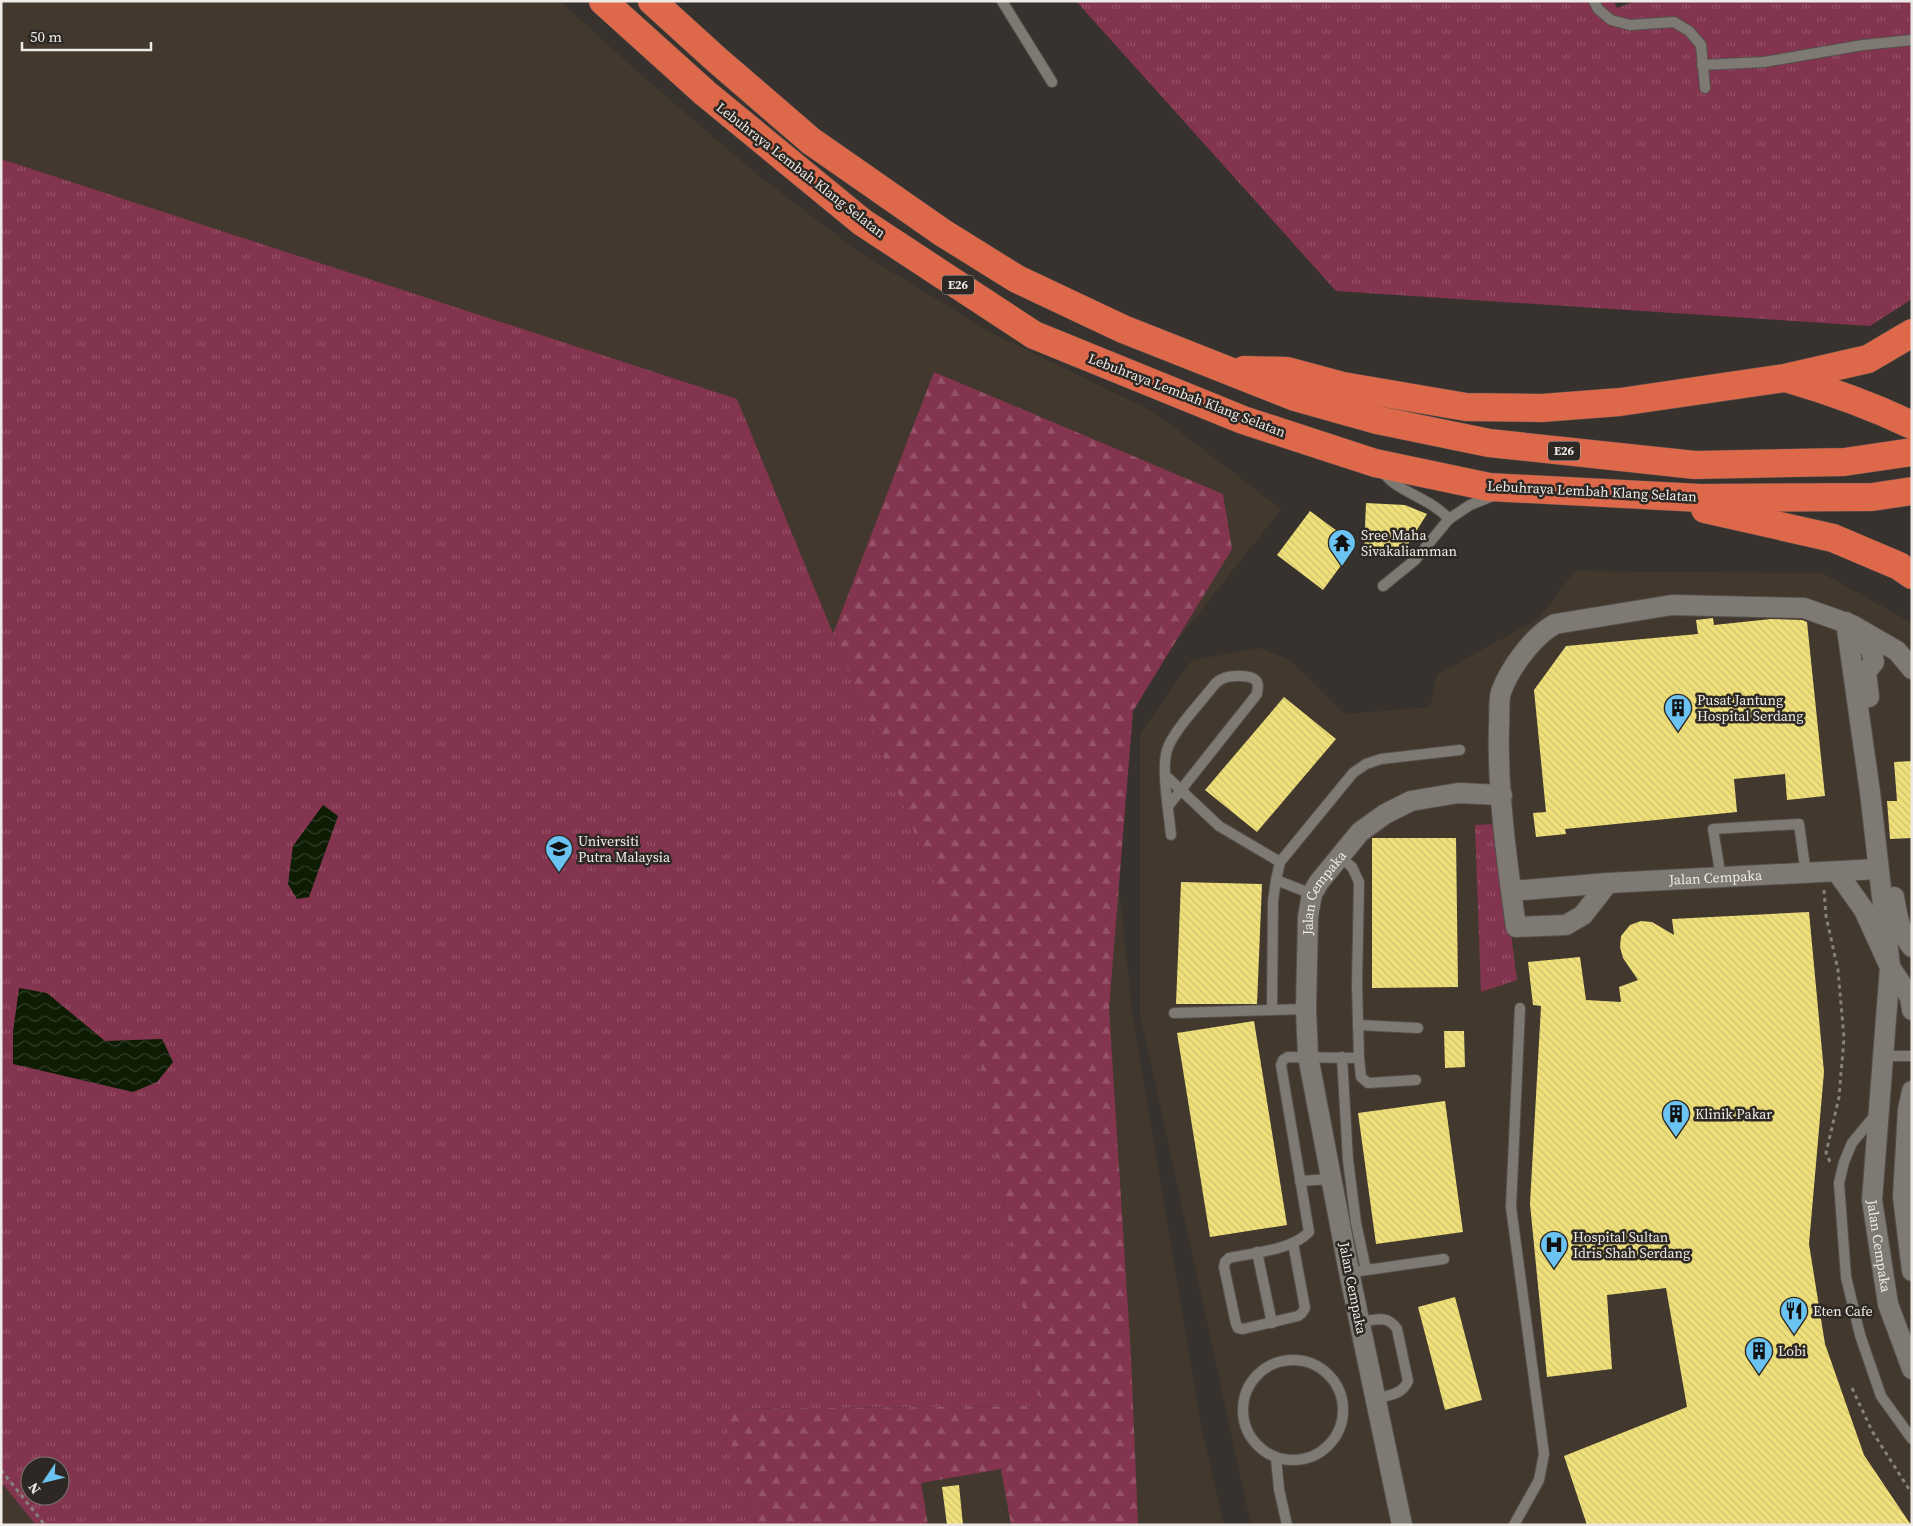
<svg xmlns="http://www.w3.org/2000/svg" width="1913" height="1526" font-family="'Source Serif 4',serif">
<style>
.built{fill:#42382e;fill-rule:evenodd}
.grass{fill:url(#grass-tufts);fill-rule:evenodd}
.forest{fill:url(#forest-firs)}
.water{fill:url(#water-waves)}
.building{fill:url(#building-back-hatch)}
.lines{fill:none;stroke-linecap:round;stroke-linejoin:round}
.service-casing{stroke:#55504c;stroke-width:12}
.minor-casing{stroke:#55504c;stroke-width:22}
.motorway-casing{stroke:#55504c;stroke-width:29}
.path{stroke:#85817d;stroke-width:3;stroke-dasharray:4 4;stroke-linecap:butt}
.service{stroke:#7f7973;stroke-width:10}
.minor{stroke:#7f7973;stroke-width:20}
.motorway{stroke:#dd684a;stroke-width:28}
.labels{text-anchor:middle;stroke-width:5;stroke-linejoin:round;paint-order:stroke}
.shield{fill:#2d2823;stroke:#b4b0ac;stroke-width:1}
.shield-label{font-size:12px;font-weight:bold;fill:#eeebe7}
.street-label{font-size:14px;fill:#eeebe7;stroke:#2d2823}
.poi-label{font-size:14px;fill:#eeebe7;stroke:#2d2823;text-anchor:start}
</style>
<defs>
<pattern id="grass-tufts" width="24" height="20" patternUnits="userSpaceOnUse" patternTransform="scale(1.25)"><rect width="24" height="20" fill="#83344e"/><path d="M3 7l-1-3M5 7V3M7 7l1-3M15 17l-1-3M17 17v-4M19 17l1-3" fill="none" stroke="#955268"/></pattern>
<pattern id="forest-firs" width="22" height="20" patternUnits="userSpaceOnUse" patternTransform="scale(1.25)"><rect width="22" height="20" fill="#83344e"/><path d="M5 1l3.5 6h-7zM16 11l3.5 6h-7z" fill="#955268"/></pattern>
<pattern id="water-waves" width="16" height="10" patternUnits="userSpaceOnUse" patternTransform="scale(1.25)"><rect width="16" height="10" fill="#0d1c03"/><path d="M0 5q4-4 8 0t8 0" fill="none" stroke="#313d28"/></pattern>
<pattern id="building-back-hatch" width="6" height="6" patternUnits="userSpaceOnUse" patternTransform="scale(1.25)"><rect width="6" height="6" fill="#efe07a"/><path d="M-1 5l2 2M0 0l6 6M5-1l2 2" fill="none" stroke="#cdc16f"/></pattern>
</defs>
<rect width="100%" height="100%" fill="#37322d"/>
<g class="built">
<path d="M1 1H560L630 65 749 168 856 250 992 333 1154 412 1281 509 1103 735 1132 1011 1200 1421 1224 1525H1ZM30 1466H60V1496H30Z"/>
<path d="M1575 571 1822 573 1912 623V1525H1251L1140 1013V734L1192 660 1261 648 1291 661 1345 714 1430 707 1437 675 1539 618Z"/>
</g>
<g class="grass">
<path d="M1076 1H1614L1617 8 1635 1H1912V299L1870 326 1336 291Z"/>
<path d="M1 159 737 399 961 946 1040 1406 721 1409 758 1525H36L1 1482ZM30 1466H60V1496H30Z"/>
<path d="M1497 824 1517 980 1481 992 1475 825Z"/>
</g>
<path class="forest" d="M934 372 1223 494 1232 549 1133 711 1109 1008 1131 1357 1138 1525H1011L1001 1469 921 1483 928 1525H758L720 1409 1040 1406 961 946 833 634Z"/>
<g class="water">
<path d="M323 805 338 816 309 897 297 899 288 884 293 846Z"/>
<path d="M19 988 47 993 105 1041 162 1039 173 1062 157 1082 133 1092 13 1064V1032Z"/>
</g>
<g class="building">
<path d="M1366 503 1405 505 1427 514 1403 552 1364 550Z"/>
<path d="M1310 511 1356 545 1323 590 1277 555Z"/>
<path d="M1713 618 1714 625 1771 619 1802 620 1807 622 1825 796 1787 800 1785 774 1734 779 1737 812 1565 829 1566 834 1536 837 1533 813 1546 812 1534 690 1566 646 1698 634 1696 620Z"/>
<path d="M1284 697 1336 739 1257 832 1205 790Z"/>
<path d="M1912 761V838L1890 839 1887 801H1897L1894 762Z"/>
<path d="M1372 838H1456L1458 987 1372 988Z"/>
<path d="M1181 882 1262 884 1257 1004H1176Z"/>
<path d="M1809 912 1824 1072 1809 1244 1825 1344 1864 1455 1911 1525H1587L1564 1456 1687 1407 1666 1288 1607 1295 1612 1369 1547 1377 1530 1204 1541 1006 1533 1005 1528 962 1580 957 1586 1000 1621 1002 1619 987 1638 980 1623 958 1620 947 1621 936 1630 925 1641 921 1652 922 1674 935 1672 919Z"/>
<path d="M1254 1021 1287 1225 1210 1237 1177 1033Z"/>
<path d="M1444 1031H1464L1465 1067 1445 1068Z"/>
<path d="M1445 1101 1463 1232 1376 1244 1358 1113Z"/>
<path d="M1455 1297 1482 1400 1445 1410 1418 1307Z"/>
<path d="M959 1485 963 1525H947L942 1487Z"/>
</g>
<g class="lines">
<defs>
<g id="service">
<path d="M1002 1 1052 82"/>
<path d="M1594 1 1598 9 1611 20 1630 25 1674 22 1689 31 1701 45 1705 88"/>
<path d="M1702 65 1764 62 1863 45 1912 40"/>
<path d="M1382 471C1399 494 1428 496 1449 519"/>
<path d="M1383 586 1415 560 1449 519 1470 505 1495 495"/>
<path d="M1166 776 1219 826 1280 862"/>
<path d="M1169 805 1257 694C1257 690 1259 686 1257 682 1253 674 1229 675 1222 679 1219 680 1217 682 1215 684 1202 701 1173 731 1167 750 1161 770 1169 813 1171 835"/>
<path d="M1721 878 1713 829 1799 824 1806 874"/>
<path d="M1312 894 1276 880 1280 862 1353 773 1366 764 1381 759 1460 750"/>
<path d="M1272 1010 1273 901 1276 880"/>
<path d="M1174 1013 1306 1009"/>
<path d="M1358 1025 1418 1028"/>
<path d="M1883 1056H1912"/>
<path d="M1342 1057 1348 1160 1356 1223 1366 1270"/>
<path d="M1359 1058 1361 1077 1368 1083 1416 1080"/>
<path d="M1876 1114 1852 1143 1844 1162 1839 1183 1846 1277 1860 1335 1881 1396 1912 1439"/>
<path d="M1300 1181 1331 1179"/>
<path d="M1293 1243 1305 1308 1302 1313 1298 1316 1243 1329 1238 1328 1236 1324 1224 1267 1225 1262 1229 1258C1253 1253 1292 1250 1309 1232L1281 1065 1283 1060 1288 1057 1359 1058 1357 985 1359 882 1352 867 1340 857"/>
<path d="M1257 1252 1272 1323"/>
<path d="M1360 1271 1444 1259"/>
<path d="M1360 1322C1375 1320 1387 1314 1397 1329L1408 1381C1402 1395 1389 1395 1375 1399"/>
<circle cx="1293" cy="1410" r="50"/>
<path d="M1276 1458 1279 1489 1287 1525"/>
<path d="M1514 1525 1539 1480 1544 1454 1511 1207 1520 1008"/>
</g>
<g id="minor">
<path id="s1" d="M1846 622 1870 792 1890 967 1872 1200 1888 1304 1912 1369"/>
<path d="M1852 645 1860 641 1871 649 1874 662 1866 672 1869 697"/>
<path d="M1837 872 1864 910 1890 967 1910 997 1912 1010"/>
<path d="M1608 883 1583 915 1566 925 1516 927C1507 862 1497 791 1499 726 1500 716 1498 702 1501 692 1510 668 1532 637 1555 624L1672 605 1804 608 1852 625 1897 651 1912 669"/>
<path id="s2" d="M1511 891 1608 883 1878 869"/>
<path d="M1894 897C1897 915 1900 933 1912 947"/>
<path d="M1912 1091 1908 1110 1903 1197 1912 1271"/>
<path id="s3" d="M1402 1525 1349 1272 1308 1056 1306 1009 1308 917 1312 894 1319 882 1360 832 1385 814 1411 801 1458 793 1502 795"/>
</g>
<g id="motorway">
<path d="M603 1 705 93 862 222 1034 335 1243 420 1375 463 1489 487 1700 498 1872 497 1912 491"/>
<path d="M652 1 717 60 811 141 943 233 1017 279 1123 329 1295 397 1377 420 1489 443 1695 465 1844 462 1912 452"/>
<path d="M1244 370 1287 371 1343 386 1466 407 1542 408 1620 402 1785 378 1868 359 1912 333"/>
<path d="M1789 379C1834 392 1870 405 1912 425"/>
<path d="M1705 509 1833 538 1899 566 1912 575"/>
</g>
</defs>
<use href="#service" class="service-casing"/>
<use href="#minor" class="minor-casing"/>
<use href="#motorway" class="motorway-casing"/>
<g class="path">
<path d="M1824 890 1826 916 1838 970 1844 1038 1839 1097 1826 1153 1830 1162"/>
<path d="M1852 1388 1872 1431 1912 1494"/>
<path d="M1 1470 45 1525"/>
</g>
<use href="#service" class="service"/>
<use href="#minor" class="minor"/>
<use href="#motorway" class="motorway"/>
</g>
<defs>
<symbol id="temple-pin" viewBox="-11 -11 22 30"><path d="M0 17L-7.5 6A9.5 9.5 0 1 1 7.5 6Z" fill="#6ac3f1" stroke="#2d2823"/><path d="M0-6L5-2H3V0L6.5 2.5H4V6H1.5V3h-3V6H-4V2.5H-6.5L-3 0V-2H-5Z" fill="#111"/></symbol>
<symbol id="building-pin" viewBox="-11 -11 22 30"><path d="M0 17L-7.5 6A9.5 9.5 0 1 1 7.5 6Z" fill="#6ac3f1" stroke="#2d2823"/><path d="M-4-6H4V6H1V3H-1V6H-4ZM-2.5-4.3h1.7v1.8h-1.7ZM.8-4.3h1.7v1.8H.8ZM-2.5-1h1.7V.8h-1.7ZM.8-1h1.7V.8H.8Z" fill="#111"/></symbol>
<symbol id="university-pin" viewBox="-11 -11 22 30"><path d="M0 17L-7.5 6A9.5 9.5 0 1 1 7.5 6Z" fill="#6ac3f1" stroke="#2d2823"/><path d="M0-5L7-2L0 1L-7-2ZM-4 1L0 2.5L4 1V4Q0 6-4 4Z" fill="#111"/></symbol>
<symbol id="hospital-pin" viewBox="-11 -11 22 30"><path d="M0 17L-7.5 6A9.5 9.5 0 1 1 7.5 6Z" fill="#6ac3f1" stroke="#2d2823"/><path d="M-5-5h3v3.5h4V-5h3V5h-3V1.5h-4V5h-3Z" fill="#111"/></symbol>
<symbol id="restaurant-pin" viewBox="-11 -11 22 30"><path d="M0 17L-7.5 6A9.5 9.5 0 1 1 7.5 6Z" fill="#6ac3f1" stroke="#2d2823"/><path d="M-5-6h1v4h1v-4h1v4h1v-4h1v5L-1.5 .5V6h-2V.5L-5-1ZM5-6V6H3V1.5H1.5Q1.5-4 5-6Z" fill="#111"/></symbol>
</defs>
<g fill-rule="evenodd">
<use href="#temple-pin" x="1326" y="527" width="32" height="43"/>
<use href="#building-pin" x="1662" y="692" width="32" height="43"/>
<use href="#university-pin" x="543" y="833" width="32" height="43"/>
<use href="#building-pin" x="1660" y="1098" width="32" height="43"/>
<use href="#hospital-pin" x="1538" y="1229" width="32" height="43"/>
<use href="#restaurant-pin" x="1778" y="1295" width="32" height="43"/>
<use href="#building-pin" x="1743" y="1335" width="32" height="43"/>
</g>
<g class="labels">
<g class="shield">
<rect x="942" y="275.5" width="32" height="19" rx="4"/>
<rect x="1548" y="441.5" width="32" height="19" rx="4"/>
</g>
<g class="shield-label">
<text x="958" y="289">E26</text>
<text x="1564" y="455">E26</text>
</g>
<g class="street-label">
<text transform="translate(801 170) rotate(38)" y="5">Lebuhraya Lembah Klang Selatan</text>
<text transform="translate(1187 395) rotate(21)" y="5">Lebuhraya Lembah Klang Selatan</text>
<text transform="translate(1592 491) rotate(3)" y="5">Lebuhraya Lembah Klang Selatan</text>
<text dy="5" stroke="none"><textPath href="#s2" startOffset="205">Jalan Cempaka</textPath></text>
<text dy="5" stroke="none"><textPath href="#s3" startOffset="646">Jalan Cempaka</textPath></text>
<text dy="5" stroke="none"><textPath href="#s1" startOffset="628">Jalan Cempaka</textPath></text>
<text transform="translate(1353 1288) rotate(79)" y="5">Jalan Cempaka</text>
</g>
<g class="poi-label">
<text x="1361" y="540">Sree Maha<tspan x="1361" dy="16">Sivakaliamman</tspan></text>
<text x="1697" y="705">Pusat Jantung<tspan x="1697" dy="16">Hospital Serdang</tspan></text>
<text x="578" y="846">Universiti<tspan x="578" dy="16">Putra Malaysia</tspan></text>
<text x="1695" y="1119">Klinik Pakar</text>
<text x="1573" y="1242">Hospital Sultan<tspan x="1573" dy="16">Idris Shah Serdang</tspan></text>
<text x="1813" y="1316">Eten Cafe</text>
<text x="1778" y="1356">Lobi</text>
</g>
</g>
<rect width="1913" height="1526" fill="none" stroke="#eeebe7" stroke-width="5"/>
<g transform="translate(45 1481) rotate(235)"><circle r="24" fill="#2d2823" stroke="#7a7671"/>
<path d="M0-4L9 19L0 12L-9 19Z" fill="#6ac3f1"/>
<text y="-8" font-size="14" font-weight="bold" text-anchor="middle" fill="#eeebe7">N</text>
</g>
<path d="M22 42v8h129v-8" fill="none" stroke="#eeebe7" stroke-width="2.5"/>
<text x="30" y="42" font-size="15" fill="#eeebe7" stroke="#2d2823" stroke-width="4" paint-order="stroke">50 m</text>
</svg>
